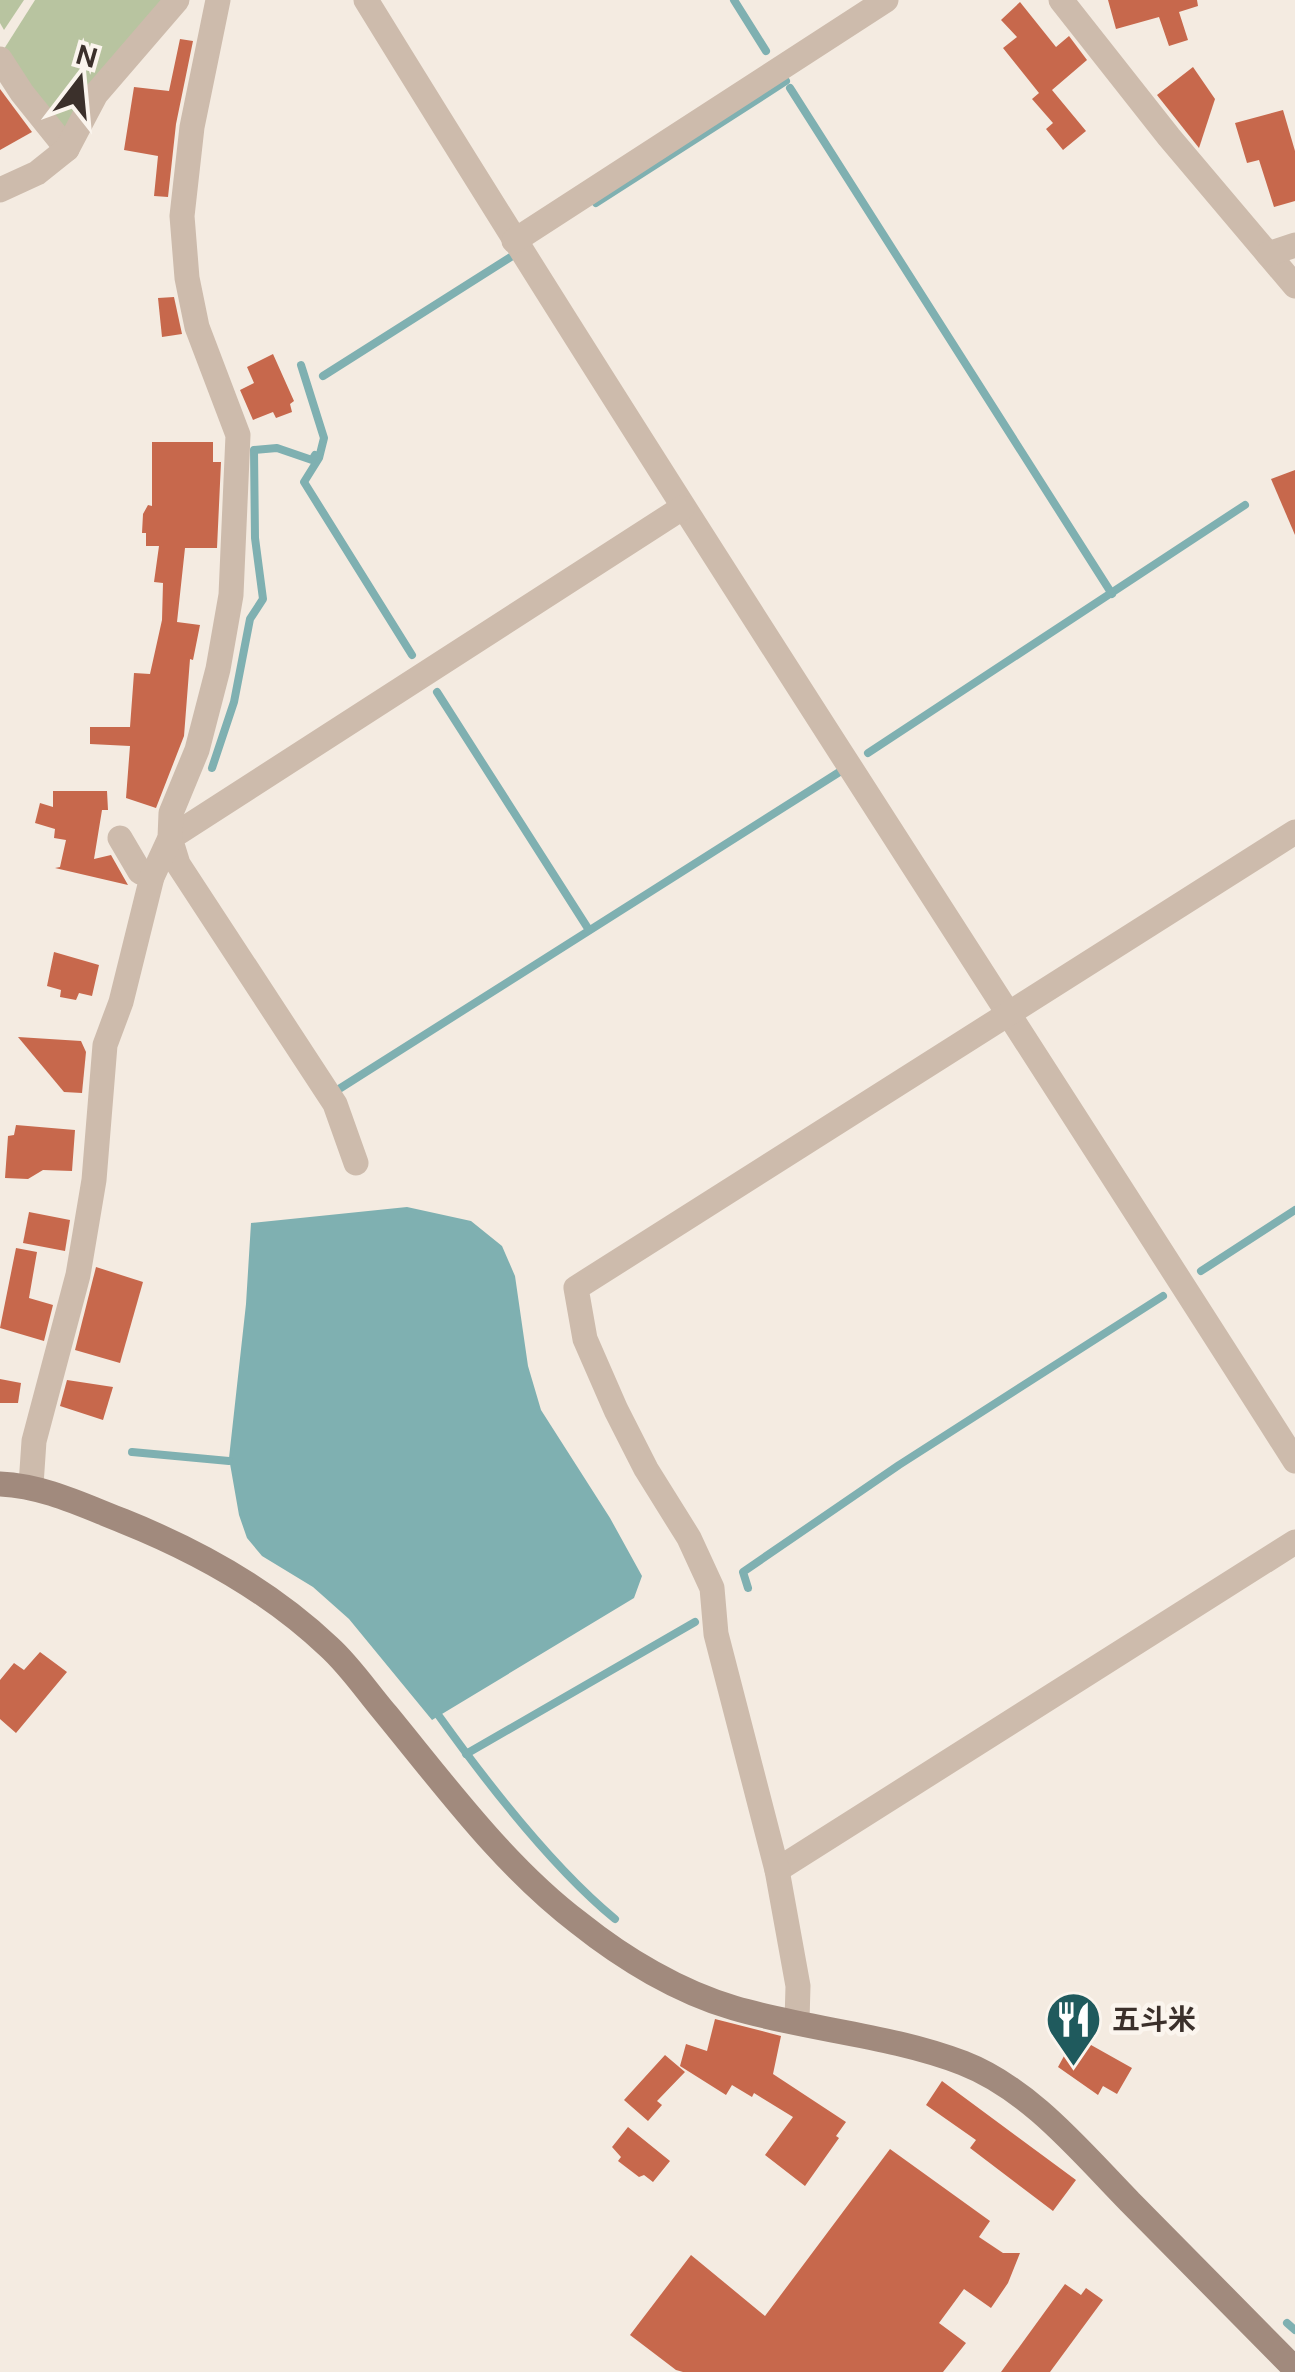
<svg xmlns="http://www.w3.org/2000/svg" width="1295" height="2372" font-family="'DM Sans','Noto Sans JP',sans-serif">
<style>
.green{fill:#b8c4a0}
.water{fill:#7fb0b1}
.lines{fill:none;stroke-linecap:round;stroke-linejoin:round}
.stream{stroke:#7fb0b1;stroke-width:8}
.building{fill:#c7684c}
.street{stroke:#cdbbac;stroke-width:25}
.secondary{stroke:#a18a7d;stroke-width:25}
.labels{text-anchor:middle;stroke-width:9;stroke-linejoin:round;paint-order:stroke}
.poi-label{font-size:28px;font-weight:bold;fill:#3b302b;stroke:#fbf5ee;text-anchor:start}
</style>
<rect width="100%" height="100%" fill="#f4ebe1"/>
<g class="green">
<path d="M0 0H24L4 30 0 23Z"/>
<path d="M35 0H171L67 140 4 49Z"/>
</g>
<path class="water" d="M407 1207 471 1221 502 1246 515 1276 528 1366 541 1410 610 1518 642 1576 634 1598 432 1720 349 1619 313 1587 262 1556 247 1538 239 1515 229 1458 246 1304 251 1223Z"/>
<g class="lines">
<g class="stream">
<path d="M734 0 766 51"/>
<path d="M790 88 1112 594"/>
<path d="M596 203 786 81"/>
<path d="M301 365 324 438 319 458 304 482 412 655"/>
<path d="M323 376 517 253"/>
<path d="M437 692 589 930"/>
<path d="M868 753 1245 505"/>
<path d="M212 768 234 702 250 619 263 599 255 538 254 450 277 448 312 460 315 455"/>
<path d="M339 1089 841 771"/>
<path d="M1201 1271 1295 1210"/>
<path d="M132 1452 229 1461"/>
<path d="M748 1588 743 1572 899 1465 1163 1296"/>
<path d="M439 1716C487 1783 552 1867 615 1919"/>
<path d="M466 1754 695 1622"/>
<path d="M1287 2323 1295 2330"/>
</g>
</g>
<g class="building">
<path d="M1108 0H1197L1198 6 1179 12 1188 40 1169 46 1159 17 1116 29Z"/>
<path d="M1020 2 1056 47 1069 36 1087 60 1052 90 1086 131 1063 150 1046 129 1053 123 1032 99 1039 93 1003 48 1017 37 1001 20Z"/>
<path d="M180 39 193 41 176 124 168 197 154 196 158 156 124 150 134 87 169 91Z"/>
<path d="M1193 67 1215 99 1199 148 1157 95Z"/>
<path d="M0 89 32 132 0 150Z"/>
<path d="M1283 110 1295 151V201L1274 207 1259 160 1247 163 1235 123Z"/>
<path d="M174 297 182 334 162 337 158 298Z"/>
<path d="M273 354 294 401 290 404 292 412 276 418 273 412 253 420 240 390 254 383 247 367Z"/>
<path d="M152 442H213V462H221L217 548H185L177 622 200 625 193 660 190 659 184 736 156 808 126 798 130 746 90 744V727H130L134 673 150 674 162 620 163 583 154 582 159 546H146V533H142L143 514 148 505 152 506Z"/>
<path d="M1295 470V535L1271 479Z"/>
<path d="M53 791H107L108 810H102L94 859 111 855 128 885 55 868 60 867 66 840 54 838 55 829 35 823 40 803 53 807Z"/>
<path d="M54 952 99 965 92 996 79 993 76 1000 60 997 61 990 47 986Z"/>
<path d="M18 1037 81 1041 86 1052 82 1093 64 1092Z"/>
<path d="M16 1125 75 1130 72 1171 43 1170 28 1179 5 1178 8 1136 14 1135Z"/>
<path d="M29 1212 70 1220 65 1251 23 1243Z"/>
<path d="M16 1248 37 1252 29 1298 53 1305 44 1341 0 1328Z"/>
<path d="M96 1267 143 1282 120 1363 75 1350Z"/>
<path d="M0 1379 21 1383 18 1403H0Z"/>
<path d="M67 1380 113 1387 103 1420 60 1406Z"/>
<path d="M40 1652 67 1672 16 1733 0 1719V1680L14 1663 24 1670Z"/>
<path d="M715 2019 781 2036 773 2074 846 2122 836 2136 839 2138 805 2186 765 2155 793 2117 754 2093 752 2097 732 2085 726 2095 680 2066 686 2044 707 2051Z"/>
<path d="M1075 2036 1132 2068 1117 2094 1103 2086 1098 2095 1058 2067Z"/>
<path d="M665 2055 685 2072 657 2101 662 2105 648 2121 624 2100Z"/>
<path d="M942 2081 1076 2180 1053 2211 970 2148 976 2140 926 2105Z"/>
<path d="M628 2127 670 2161 653 2182 644 2175 639 2177 618 2161 621 2157 612 2147Z"/>
<path d="M890 2149 990 2221 979 2237 1003 2253H1020L1008 2283 991 2308 964 2289 939 2323 966 2343 943 2372H683L676 2370 630 2335 691 2255 765 2316Z"/>
<path d="M1065 2284 1081 2295 1086 2288 1103 2300 1050 2372H1001Z"/>
</g>
<g class="lines">
<g class="street">
<path d="M366 0C668 491 985 974 1295 1461"/>
<path d="M1061 0 1169 137 1295 286"/>
<path d="M0 59 22 93 67 149"/>
<path d="M0 190 37 173 67 149 96 94 177 0"/>
<path d="M514 241 886 0"/>
<path d="M1268 254 1295 245"/>
<path d="M120 838 140 872 152 877"/>
<path d="M356 1163 335 1104 178 864 170 838 682 508"/>
<path d="M31 1485 34 1441 78 1275 94 1180 105 1045 121 1002 152 877 170 838 171 813 197 750 218 669 231 595 238 435 197 327 187 278 182 216 192 127 218 0"/>
<path d="M777 1870 1295 1542"/>
<path d="M797 2021 798 1986 777 1870 716 1634 712 1588 689 1538 646 1469 616 1410 585 1339 576 1288 1295 832"/>
</g>
<path class="secondary" d="M0 1484C44 1486 82 1505 123 1521 198 1551 271 1592 329 1647 351 1667 368 1693 387 1715 446 1787 505 1867 579 1923 624 1959 679 1992 734 2008 809 2030 890 2035 963 2063 1030 2089 1081 2152 1130 2202 1185 2258 1240 2314 1295 2369"/>
</g>
<defs>
<symbol id="restaurant-pin" viewBox="-11 -11 22 30"><path d="M0 17L-7.5 6A9.5 9.5 0 1 1 7.5 6Z" fill="#1f5a5d" stroke="#fbf5ee"/><path d="M-5-6h1v4h1v-4h1v4h1v-4h1v5L-1.5 .5V6h-2V.5L-5-1ZM5-6V6H3V1.5H1.5Q1.5-4 5-6Z" fill="#fff"/></symbol>
</defs>
<g fill-rule="evenodd">
<use href="#restaurant-pin" x="1042" y="1988" width="63" height="86"/>
</g>
<g class="labels">
<g class="poi-label">
<text x="1112" y="2029">五斗米</text>
</g>
</g>
<g transform="translate(80 80) rotate(16)" stroke="#fbf5ee" stroke-width="8" paint-order="stroke">
<path d="M0-8L18 38L0 25L-18 38Z" fill="#3b302b"/>
<text y="-15" font-size="28" font-weight="bold" text-anchor="middle" fill="#3b302b">N</text>
</g>
</svg>
